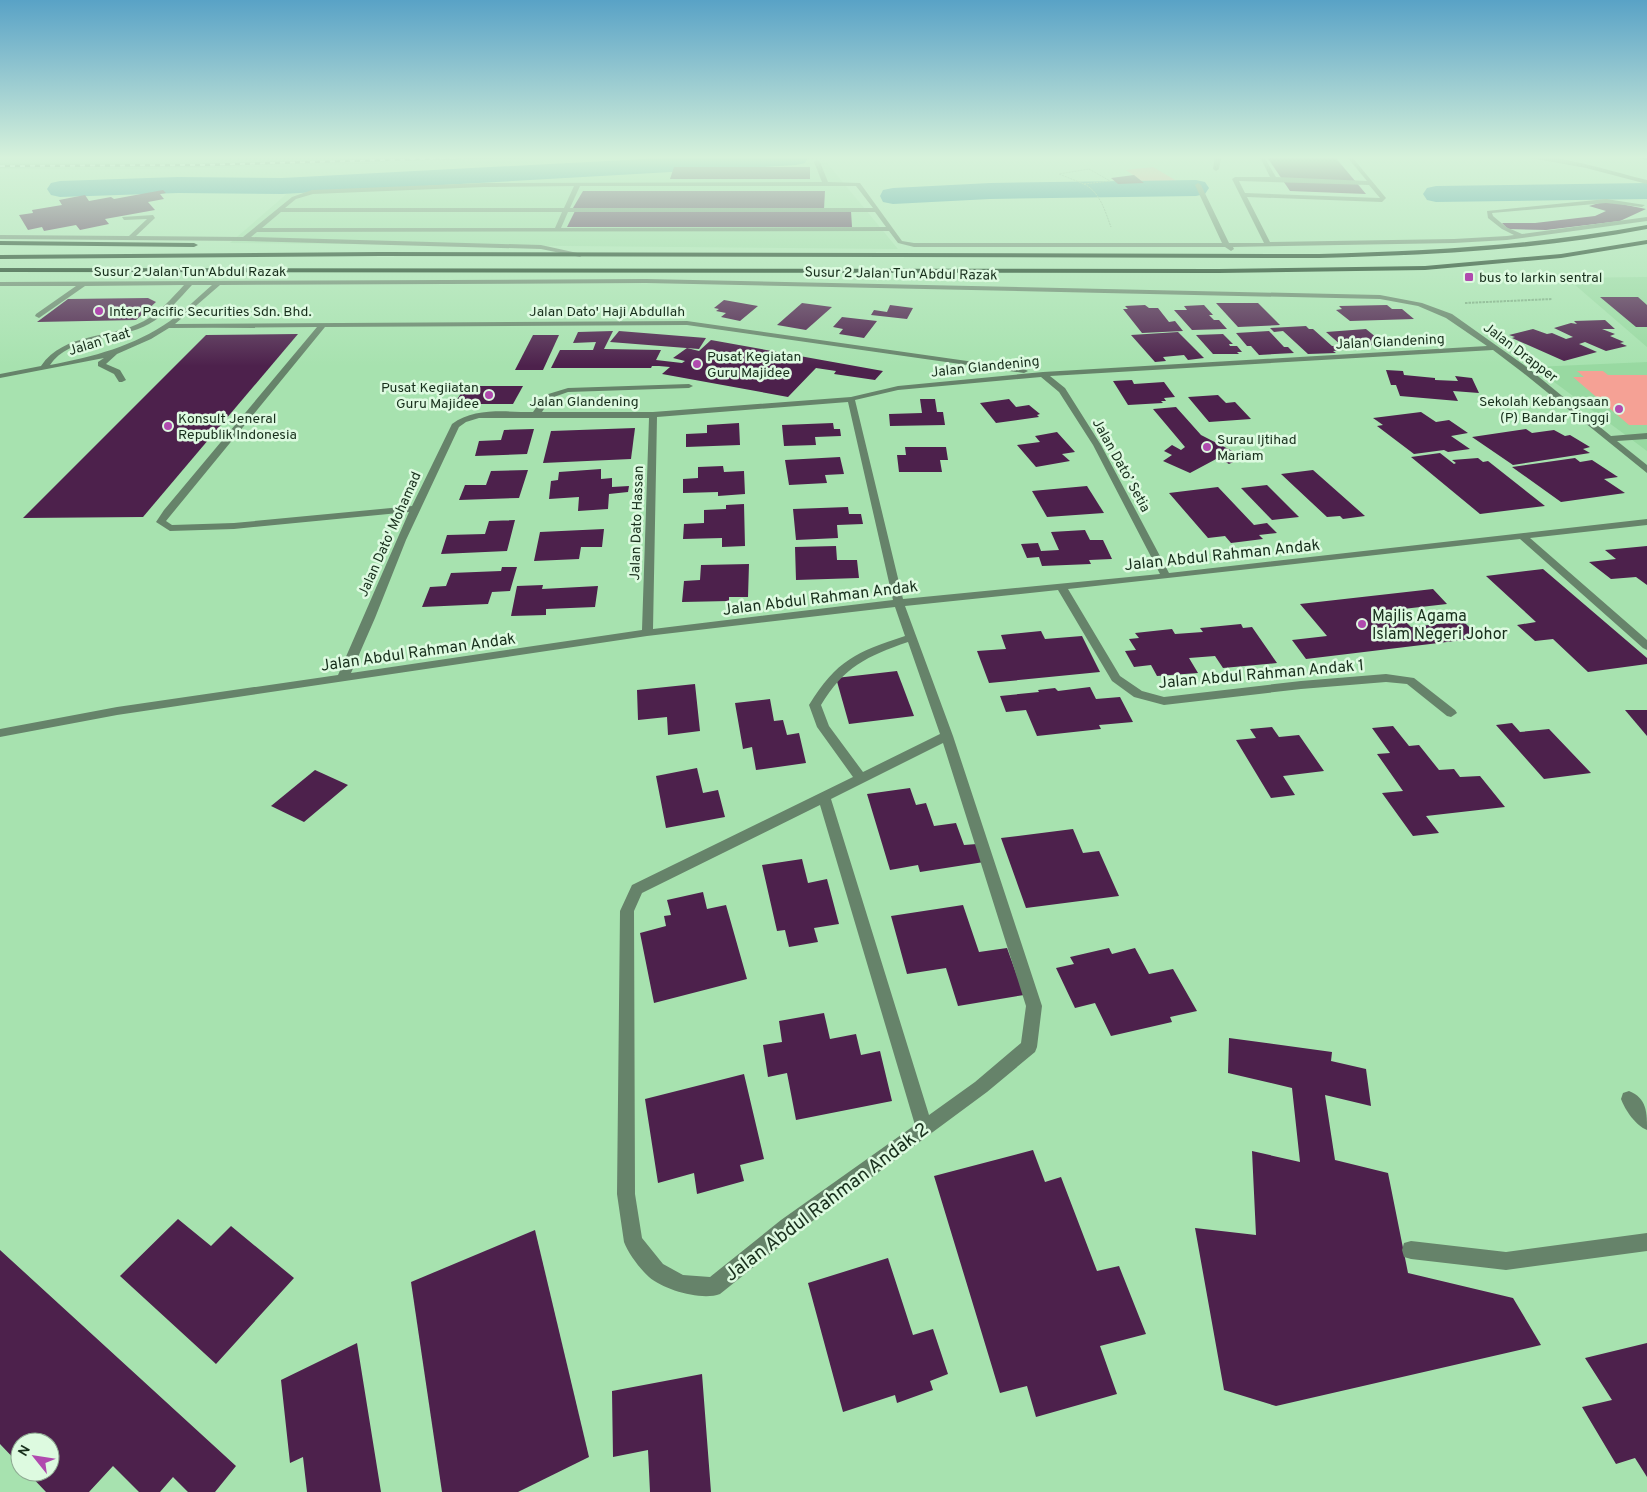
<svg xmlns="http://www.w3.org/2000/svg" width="1647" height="1492" font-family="Overpass,sans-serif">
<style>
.built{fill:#98d9a1}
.green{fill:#f5a195}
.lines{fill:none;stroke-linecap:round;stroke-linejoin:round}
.river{fill:#238693;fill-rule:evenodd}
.building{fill:#4d214c}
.path-far1{stroke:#7cac83;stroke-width:1;stroke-dasharray:2 1;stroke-linecap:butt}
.path{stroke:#7cac83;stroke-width:2;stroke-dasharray:2.5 1;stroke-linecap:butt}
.minor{fill:#66836a;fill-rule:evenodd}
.highway{fill:#02280b;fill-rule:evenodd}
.rail-casing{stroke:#4c7051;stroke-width:2.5}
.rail{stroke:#ddfae0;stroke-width:2;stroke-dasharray:5;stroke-linecap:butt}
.poi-dot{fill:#b04aae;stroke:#ddfae0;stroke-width:2}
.labels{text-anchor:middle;stroke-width:5;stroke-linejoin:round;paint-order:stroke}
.far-street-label{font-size:14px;fill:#182f1c;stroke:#ddfae0}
.far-poi-label{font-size:14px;fill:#182f1c;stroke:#ddfae0;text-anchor:start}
.street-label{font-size:16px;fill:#182f1c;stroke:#ddfae0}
.poi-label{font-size:16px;fill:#182f1c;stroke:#ddfae0;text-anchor:start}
.near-street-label{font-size:19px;fill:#182f1c;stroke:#ddfae0}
</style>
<rect width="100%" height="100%" fill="#a7e2af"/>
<g class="built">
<path d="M352 157H558L312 166 90 170 0 169V160L107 161Z"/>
<path d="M780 157H822L898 249 230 243 299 183Z"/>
<path d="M1647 277V347L1567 278Z"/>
<path d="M1647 362V451L1534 367Z"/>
</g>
<g class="green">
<path d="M1153 167 1182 184 1151 188 1126 170Z"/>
<path d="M1577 371H1603L1608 375H1647V425H1629L1573 377H1584Z"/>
</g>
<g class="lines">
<g class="river">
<path d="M683 157 808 158 805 163 796 165 282 194 178 193 60 197 51 195 47 189 51 183 60 181 178 177 282 178Z"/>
<path d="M1196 180 1205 182 1209 188 1205 194 1196 196 990 199 893 204 883 202 880 196 883 190 893 188 990 183Z"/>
<path d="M1647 183V199L1436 202 1427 200 1423 194 1427 188 1436 186Z"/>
</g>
</g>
<g class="building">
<path d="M1267 157H1335L1366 194 1290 191Z"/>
<path d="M674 167H810V179H670Z"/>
<path d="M1134 175 1144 183 1118 184 1111 178Z"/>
<path d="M163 190 166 193 160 194 164 199 148 202 155 210 105 219 109 224 80 230 76 225 44 231 42 227 28 230 19 215 33 213 32 210 62 205 59 200 85 195 89 201 111 197 114 199Z"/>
<path d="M583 191H825L824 209 573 208Z"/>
<path d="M1606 201 1646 209 1620 221 1546 230 1508 229 1502 223H1535L1595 216 1606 211 1589 206Z"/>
<path d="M575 211H851L852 227H567Z"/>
<path d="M1600 297H1638L1647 305V327H1636Z"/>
<path d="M148 298 156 302 136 320 37 322 68 299Z"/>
<path d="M724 300 758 306 740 321 721 317 726 313 716 311 719 309 714 308Z"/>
<path d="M802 303 832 307 806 330 777 325Z"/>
<path d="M1216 303H1258L1280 325 1238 327Z"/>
<path d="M890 305 913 308 907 319 871 315 874 310 887 312Z"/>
<path d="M1145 305 1149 308H1158L1169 322 1175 321 1183 331 1142 333 1123 309H1128L1125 306Z"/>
<path d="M1204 305 1213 315H1209L1214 320H1219L1227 329 1192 330 1174 310H1187L1184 306Z"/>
<path d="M1387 305 1392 309H1402L1414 319 1350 321 1336 310 1342 309 1339 306Z"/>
<path d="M842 317 877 321 864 338 839 334 843 329 833 327Z"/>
<path d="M1605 320 1615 329H1602L1615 334 1610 336 1624 342 1620 343 1627 346 1606 351 1585 342 1579 344 1597 352 1564 361 1512 338 1515 337 1509 335 1533 329 1547 334 1552 333 1566 339 1573 337 1554 328 1571 323 1577 324 1574 321Z"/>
<path d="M1306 326 1309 329H1313L1332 346H1338L1343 350 1333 351 1336 353 1308 354 1283 331 1274 332 1270 328Z"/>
<path d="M1366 329 1388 347 1375 348 1369 343 1341 345 1326 332Z"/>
<path d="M613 331 604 349 661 350 656 360 682 363 685 361 673 358 687 348 699 351 711 340 883 371 875 380 834 374 836 371 816 368 788 397 662 374 670 367 659 366H652L651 368H551L560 350H593L596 342 573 343 578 332Z"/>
<path d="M619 331 706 338 699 349 610 342Z"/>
<path d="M1269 331 1284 347H1288L1294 353 1259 355 1251 346H1247L1236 333Z"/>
<path d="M1178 332 1204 358 1188 360 1184 355 1163 357 1166 361 1155 362 1131 335Z"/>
<path d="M298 334 143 517 23 518 206 335Z"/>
<path d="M1223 334 1233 344H1229L1230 346H1237L1242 352H1237L1239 354H1213L1196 335Z"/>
<path d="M533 335H559L543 370H515Z"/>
<path d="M1386 370 1403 371 1404 375 1435 378V380L1458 381 1455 376 1472 378 1479 393 1453 391 1458 401 1400 396 1396 385H1391Z"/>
<path d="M1132 380 1134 384 1164 382 1175 397 1164 398 1166 401H1161L1163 403 1128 405 1113 381Z"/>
<path d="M466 386H523L513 404H454Z"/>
<path d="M1218 395 1226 403 1235 402 1251 419 1209 422 1188 397Z"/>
<path d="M920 399H935L937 412H943L945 425 890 426 889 414 922 413Z"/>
<path d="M1009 399 1016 407 1029 405 1040 414 1037 415 1039 417 996 423 980 403Z"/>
<path d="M1176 407 1201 435 1244 457 1229 464 1218 458 1190 473 1163 461 1172 455 1164 451 1172 445 1181 450 1185 447 1153 409Z"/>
<path d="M1421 412 1436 422 1449 420 1468 433 1451 436 1470 449 1448 452 1444 450 1414 454 1377 426 1383 425 1373 418Z"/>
<path d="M739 423 740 445 686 447V434L707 433V425Z"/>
<path d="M833 423 834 429H840L841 436 815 437 816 445 784 446 782 425Z"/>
<path d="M635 428 631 459 543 463 551 431Z"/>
<path d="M534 429 527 454 475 456 479 441 501 440 504 430Z"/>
<path d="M1526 429 1532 433 1554 430 1565 436 1570 435 1590 447 1583 449 1590 453 1513 465 1472 437Z"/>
<path d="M1057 432 1075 452 1062 454 1070 461 1036 467 1017 445 1040 442 1035 436Z"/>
<path d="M905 447H946L948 460H940L942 472H899L897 455H906Z"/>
<path d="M1440 453 1454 464 1456 463 1452 460 1478 458 1483 462 1488 461 1545 506 1480 514 1411 457Z"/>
<path d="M840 457 844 474 825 475 827 483 789 485 785 460Z"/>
<path d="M1575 458 1580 462 1592 460 1618 477 1604 479 1625 493 1561 502 1512 467Z"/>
<path d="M723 466 724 472 744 471 745 494 718 496V492L683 493V479L698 478V467Z"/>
<path d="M601 469V479L612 478V487L629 486 628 492 609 494 608 509 578 511 579 497 549 499 551 481 558 480 559 472Z"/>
<path d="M528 470 519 498 459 500 465 485H486L491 471Z"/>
<path d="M1313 470 1365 516 1343 519 1340 516 1327 517 1281 474Z"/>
<path d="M1267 485 1299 517 1272 520 1241 488Z"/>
<path d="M1087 486 1104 513 1047 517 1032 491Z"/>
<path d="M1218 487 1254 525 1267 523 1277 533 1259 535 1263 539 1231 543 1225 536 1208 538 1169 493Z"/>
<path d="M744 504 745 546 722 547V538L683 539 684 524 704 523V510L726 509V505Z"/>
<path d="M848 507 849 514H861L863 524 837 525 838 538 796 540 793 509Z"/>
<path d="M515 520 507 551 441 554 447 535 485 534 489 521Z"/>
<path d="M604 529 602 547H581L579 559 534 561 540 532Z"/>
<path d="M1085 530 1090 540H1103L1112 559 1089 560 1091 564 1042 566 1039 557 1027 558 1021 544 1038 543 1041 551 1059 550 1051 532Z"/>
<path d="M836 546 837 560H857L859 578 796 580 795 547Z"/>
<path d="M1647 546V585L1636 577 1611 579 1589 562 1616 559 1605 550Z"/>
<path d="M749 564 748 597H729V601L682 602 684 581 700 580 701 565Z"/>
<path d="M502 567H517L510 591 492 592 488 604 422 607 430 587 446 586 451 573 501 571Z"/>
<path d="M1543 569 1647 658V664L1588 672 1553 639 1535 641 1517 625 1536 622 1486 576Z"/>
<path d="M543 585 542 589 598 586 595 607 546 609V615L511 616 517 586Z"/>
<path d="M1433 589 1447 604 1394 610 1411 627 1463 621 1480 638 1306 659 1292 640 1327 636 1300 604Z"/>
<path d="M1241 624 1243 628 1252 627 1277 663 1223 668 1215 656 1189 658 1198 673 1157 676 1151 665 1134 667 1125 651 1136 650 1129 639 1139 638 1135 633 1172 629 1175 634 1203 632 1200 628Z"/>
<path d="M1041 631 1045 639 1082 636 1100 672 989 683 977 651 1006 649 1001 635Z"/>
<path d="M897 671 914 716 849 724 836 678Z"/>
<path d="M695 684 700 731 668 735 667 717 638 720 637 690Z"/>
<path d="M1090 687 1096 699 1120 697 1133 722 1099 725 1101 729 1037 736 1026 710 1006 712 1000 696 1039 692 1038 690 1055 688 1058 691Z"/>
<path d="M770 699 774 721 783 720 787 735 799 733 806 763 756 770 752 747 743 749 735 703Z"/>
<path d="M1625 710H1647V736Z"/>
<path d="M1512 723 1520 732 1549 729 1591 773 1544 779 1496 725Z"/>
<path d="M1393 726 1409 746 1419 745 1439 770 1454 769 1460 777 1480 776 1505 807 1426 816 1439 833 1413 836 1382 793 1403 791 1377 754 1390 753 1372 728Z"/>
<path d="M1272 727 1279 737 1299 735 1324 771 1283 776 1295 795 1271 798 1236 740 1256 738 1250 729Z"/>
<path d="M697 768 703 793 718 790 725 817 666 828 656 776Z"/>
<path d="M315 770 348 785 304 822 271 806Z"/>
<path d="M910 788 916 805 926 803 934 826 956 823 964 845 977 844 984 862 920 872 918 865 890 870 867 794Z"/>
<path d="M1073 829 1083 853 1099 851 1119 896 1026 908 1001 838Z"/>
<path d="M802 859 808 883 827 879 839 924 814 928 818 942 789 947 785 930 777 931 762 865Z"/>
<path d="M703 892 707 909 726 905 747 979 654 1003 640 933 666 926 664 916 671 915 667 900Z"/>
<path d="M963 905 979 952 1007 948 1024 995 958 1006 946 968 907 974 891 916Z"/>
<path d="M1109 948 1112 954 1135 948 1149 974 1173 969 1197 1011 1170 1017 1172 1022 1111 1036 1095 1003 1075 1008 1056 968 1074 964 1070 957Z"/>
<path d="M824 1013 830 1039 856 1034 861 1055 880 1051 892 1101 796 1120 787 1073 768 1077 763 1045 782 1042 779 1021Z"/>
<path d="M1229 1038 1332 1052 1331 1061 1366 1069 1371 1106 1325 1095 1335 1160 1388 1173 1408 1273 1513 1298 1541 1345 1276 1406 1224 1390 1195 1228 1256 1235 1252 1151 1300 1162 1292 1088 1228 1073Z"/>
<path d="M744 1074 764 1159 740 1165 744 1181 697 1194 694 1173 658 1183 645 1099Z"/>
<path d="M1033 1150 1045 1182 1061 1177 1097 1271 1119 1266 1146 1334 1100 1346 1117 1394 1036 1417 1027 1386 1000 1393 934 1176Z"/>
<path d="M178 1219 211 1246 231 1226 294 1278 216 1364 120 1276Z"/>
<path d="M535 1230 589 1457 518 1492H442L411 1282Z"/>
<path d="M0 1250 236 1466 215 1492H188L173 1477 160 1492H139L113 1466 89 1492H46L27 1472H50V1442H20V1465L0 1444Z"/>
<path d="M888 1258 913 1335 933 1329 948 1374 930 1381 933 1390 897 1403 895 1395 843 1412 808 1283Z"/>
<path d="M357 1343 381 1492H307L303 1457 290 1463 281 1380Z"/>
<path d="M1647 1343V1477L1635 1458 1616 1464 1582 1407 1612 1400 1585 1358Z"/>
<path d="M702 1374 711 1492H650L648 1450 613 1457 612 1391Z"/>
</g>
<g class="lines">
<g class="path-far1">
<path d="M1089 169 1110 181 1084 184 1059 174Z"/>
<path d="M1084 184C1100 192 1105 211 1111 227"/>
</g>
<path class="path" d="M1465 303 1552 299"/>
<g class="minor">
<path d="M1215 157H1221L1219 169 1216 171 1213 169Z"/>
<path d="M1260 157H1264L1276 177 1367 181 1347 157H1352L1386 198 1382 202 1247 197 1270 242 1454 239 1507 236 1514 235 1502 229 1488 218 1487 211 1606 199 1645 205 1642 207 1606 203 1492 213 1493 216 1506 227 1522 234 1647 217V221L1507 240 1454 243 1233 247 1234 249 1231 251 1225 247H914L898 243 889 231 257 232 251 237 541 245 582 254 583 255 580 257 541 249 245 241 0 239V235L129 236 147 219 124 220 122 217 153 215 155 218 136 236 243 237 292 197 312 190 484 183 822 182 814 162 817 160 820 162 828 182 860 183 902 241 914 243H1222L1195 185 1198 183 1201 185 1229 243H1264L1232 179 1235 177H1270ZM1239 181 1369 185 1380 198 1245 193ZM574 186 564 208H285L296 199 313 194 484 187ZM580 186H856L873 208H570ZM281 212H562L555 228H262ZM568 212H875L886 227 561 228Z"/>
<path d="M1526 157C1560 154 1614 172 1647 180V184L1586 168Z"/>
<path d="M646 279 1380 295 1422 303 1452 314 1528 368 1611 436 1647 433V439L1617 441 1647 465V473L1522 372 1493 350 1050 376 1065 388 1101 445 1169 573 1647 519V525L1530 538 1647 640V650L1643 648 1520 539 1068 589 1120 676 1142 691 1164 697 1301 681 1386 674 1414 678 1455 710 1457 713 1451 717 1447 716 1407 684 1386 682 1301 689 1164 705 1134 697 1112 681 1058 590 905 606 953 736 1042 1006 1037 1047 1035 1052 987 1092 795 1234 720 1294C702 1301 664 1290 649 1277 640 1269 628 1253 624 1242L617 1194 620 911 632 885 853 777 817 727 809 705C837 660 856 652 905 636L895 607 647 636 117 715 0 737V729L117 707 338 675 409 512 234 529 170 531 156 522 164 510 317 327 169 328 151 339 117 354 106 364 120 370 126 380 122 382H119L114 374 98 366V362L104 358 0 378V374L41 366C64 332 111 339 144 321 160 312 172 298 184 285L85 286 39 318 35 316 36 314 76 286H0V282ZM646 283 1380 299 1418 306 1446 318 1487 346 1043 372 898 386 851 397 653 412H542L551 398 568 392 689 388 693 386 689 384 568 388 545 395 533 412C506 412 475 407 452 424L412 506 234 523 172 525 166 521 325 327 687 325 1024 373 1028 371 1024 369 687 321 175 324 220 285ZM192 285H212C198 297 185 310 170 321 134 346 93 357 50 365 69 336 121 340 149 324 166 315 179 299 192 285ZM1041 377 1059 392 1093 445 1160 574 903 599 855 400 898 390ZM848 402 893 600 653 629 657 417ZM479 418H649L642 630 351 673 375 618 406 540 459 427 466 422ZM908 642 940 734 863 772 829 726 821 705C844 667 867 656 908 642ZM943 743 1026 1006 1021 1043 975 1082 929 1115 831 799ZM820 805 915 1125 781 1220 710 1277 683 1275 663 1264 642 1238 635 1194 634 911 642 893Z"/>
<path d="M1629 1091C1647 1098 1647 1113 1647 1130 1636 1126 1625 1110 1621 1099L1623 1093Z"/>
<path d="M1647 1233V1251L1506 1270 1411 1259 1404 1257 1402 1250 1404 1243 1411 1241 1506 1252Z"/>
</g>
<g class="highway">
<path d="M1639 157H1647V160L1640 158Z"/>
<path d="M1647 225V229C1538 250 1429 255 1319 258L380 256 0 259V255L380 252 1319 254C1429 251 1538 245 1647 225Z"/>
<path d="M1647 240V244L1561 258 1425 270 1218 273 0 272V268L1218 269 1425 266 1561 254Z"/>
<path d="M0 241 194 243 198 245 194 247 0 245Z"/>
</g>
<defs>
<path id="rail" d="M0 166 202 165 491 157"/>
</defs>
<use href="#rail" class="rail-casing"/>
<use href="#rail" class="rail"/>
</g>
<linearGradient id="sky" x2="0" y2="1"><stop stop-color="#59a2c6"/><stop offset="0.43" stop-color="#d7f2db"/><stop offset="1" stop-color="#d7f2db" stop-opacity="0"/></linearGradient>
<rect width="1647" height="366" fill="url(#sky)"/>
<g class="poi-dot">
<rect x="1464" y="272" width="10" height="10" rx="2.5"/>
<circle cx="99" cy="311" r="5"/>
<circle cx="697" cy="364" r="5"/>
<circle cx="489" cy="395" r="5"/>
<circle cx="1619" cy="409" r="5"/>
<circle cx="168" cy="426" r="5"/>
<circle cx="1207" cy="447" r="5"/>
<circle cx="1362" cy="624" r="5"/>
</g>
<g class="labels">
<g class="far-street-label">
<text x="190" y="276">Susur 2 Jalan Tun Abdul Razak</text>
<text transform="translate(901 273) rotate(1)" y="5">Susur 2 Jalan Tun Abdul Razak</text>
<text x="607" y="316">Jalan Dato' Haji Abdullah</text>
<text transform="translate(99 341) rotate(-17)" y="5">Jalan Taat</text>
<text transform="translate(1390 341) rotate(-3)" y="5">Jalan Glandening</text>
<text transform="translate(1521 352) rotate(37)" y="5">Jalan Drapper</text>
<text transform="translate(985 366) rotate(-6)" y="5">Jalan Glandening</text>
<text x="584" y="406">Jalan Glandening</text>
<text transform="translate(1122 465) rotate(61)" y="5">Jalan Dato’ Setia</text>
<text transform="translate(636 523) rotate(-88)" y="5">Jalan Dato Hassan</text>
<text transform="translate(389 534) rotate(-66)" y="5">Jalan Dato' Mohamad</text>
</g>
<g class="far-poi-label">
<text x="1479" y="282">bus to larkin sentral</text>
<text x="109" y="316">Inter Pacific Securities Sdn. Bhd.</text>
<text x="707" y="361">Pusat Kegiatan<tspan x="707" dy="16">Guru Majidee</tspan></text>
<text x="479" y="392" text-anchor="end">Pusat Kegiiatan<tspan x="479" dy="16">Guru Majidee</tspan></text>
<text x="1609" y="406" text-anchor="end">Sekolah Kebangsaan<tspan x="1609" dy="16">(P) Bandar Tinggi</tspan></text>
<text x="178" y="423">Konsult Jeneral<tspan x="178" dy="16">Republik Indonesia</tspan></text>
<text x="1217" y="444">Surau Ijtihad<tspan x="1217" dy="16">Mariam</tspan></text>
</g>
<g class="street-label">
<text transform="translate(1222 554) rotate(-6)" y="6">Jalan Abdul Rahman Andak</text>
<text transform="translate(820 597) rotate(-7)" y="6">Jalan Abdul Rahman Andak</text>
<text transform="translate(418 651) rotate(-8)" y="6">Jalan Abdul Rahman Andak</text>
<text transform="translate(1261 673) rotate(-5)" y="6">Jalan Abdul Rahman Andak 1</text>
</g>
<g class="poi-label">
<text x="1372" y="621">Majlis Agama<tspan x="1372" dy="18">Islam Negeri Johor</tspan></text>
</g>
<g class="near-street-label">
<text transform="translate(826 1201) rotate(-37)" y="7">Jalan Abdul Rahman Andak 2</text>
</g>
</g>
<g transform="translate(35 1457) rotate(300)"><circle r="24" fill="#ddfae0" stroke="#8ea992"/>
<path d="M0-4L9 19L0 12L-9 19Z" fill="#b04aae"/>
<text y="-8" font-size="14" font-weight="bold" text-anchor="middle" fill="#182f1c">N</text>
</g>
</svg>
